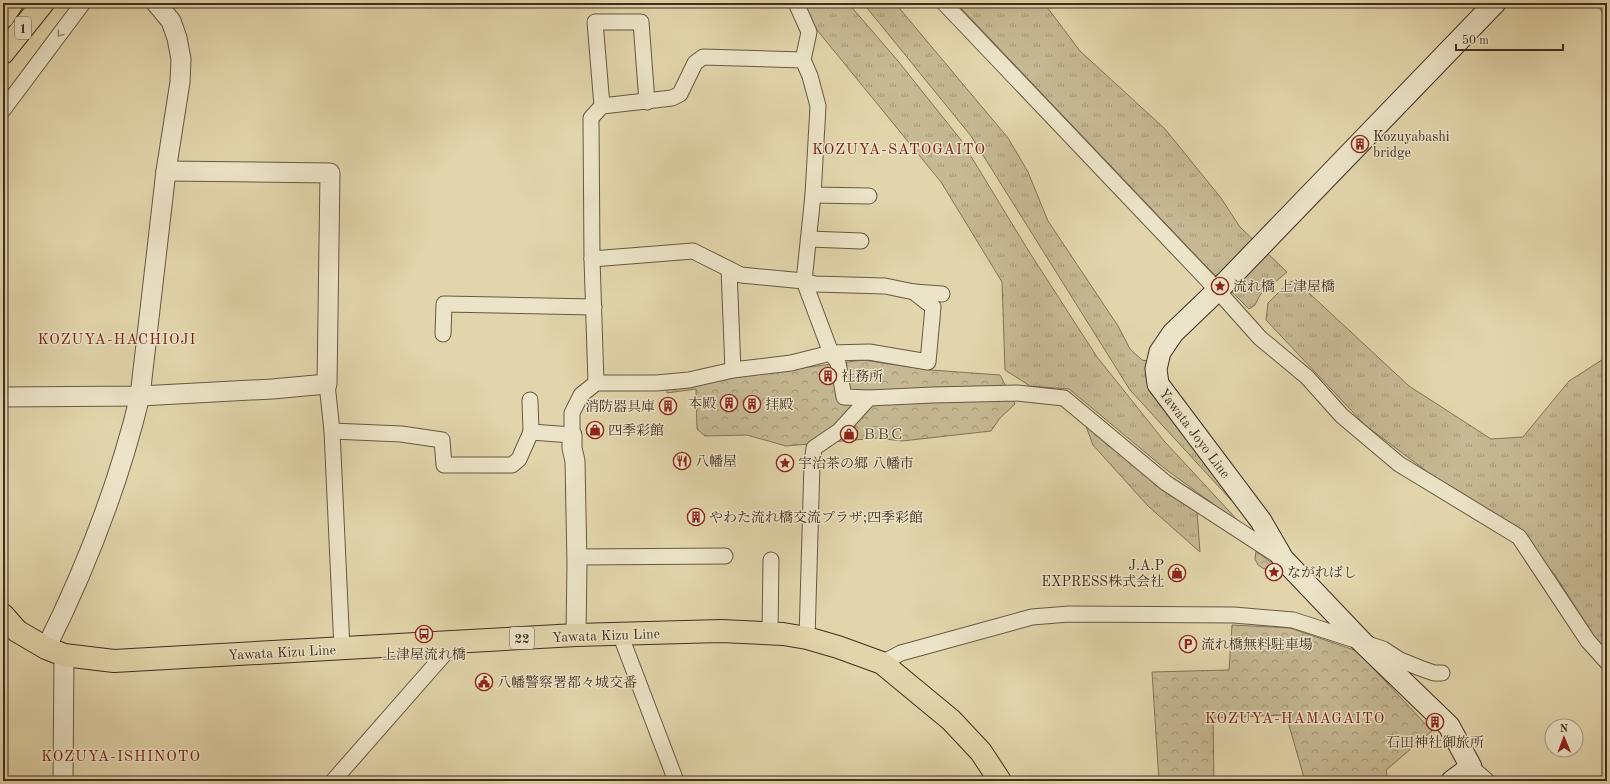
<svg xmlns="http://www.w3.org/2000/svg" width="1610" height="784" font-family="'Old Standard TT','Noto Serif JP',serif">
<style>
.grass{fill:url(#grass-tufts);stroke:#82745a}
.forest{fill:url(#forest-crowns);stroke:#82745a}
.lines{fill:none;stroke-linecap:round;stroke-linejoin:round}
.minor-casing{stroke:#685843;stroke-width:17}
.tertiary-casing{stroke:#685843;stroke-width:21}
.secondary-casing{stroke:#3f2e20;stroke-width:23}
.primary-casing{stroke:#3f2e20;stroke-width:24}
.trunk-casing{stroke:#3f2e20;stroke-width:24}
.motorway-casing{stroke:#3f2e20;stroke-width:24}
.minor{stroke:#ece4c8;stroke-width:15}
.tertiary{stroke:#ece4c8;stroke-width:19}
.secondary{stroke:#ece4c8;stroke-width:21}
.primary{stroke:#e2d5ab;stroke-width:22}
.trunk{stroke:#e2d5ab;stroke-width:22}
.motorway{stroke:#e2d5ab;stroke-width:22}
.oneway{stroke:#968974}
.labels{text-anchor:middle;stroke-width:3;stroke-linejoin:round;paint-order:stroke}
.shield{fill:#ece4c8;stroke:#736552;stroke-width:1}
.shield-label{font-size:13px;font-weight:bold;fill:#3f2e20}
.poi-label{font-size:14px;fill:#3f2e20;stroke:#ece4c8;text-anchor:start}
.street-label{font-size:14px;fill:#3f2e20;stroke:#ece4c8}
.neighbourhood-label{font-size:15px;letter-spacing:1px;fill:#7a1f14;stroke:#ece4c8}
</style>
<defs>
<pattern id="grass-tufts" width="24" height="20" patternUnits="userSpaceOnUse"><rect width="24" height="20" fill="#c6b993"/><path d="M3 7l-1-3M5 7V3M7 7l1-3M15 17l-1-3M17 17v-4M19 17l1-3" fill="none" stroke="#a29778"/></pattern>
<pattern id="forest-crowns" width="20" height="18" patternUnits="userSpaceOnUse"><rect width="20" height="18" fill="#c6b993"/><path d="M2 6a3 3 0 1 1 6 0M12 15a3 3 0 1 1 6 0" fill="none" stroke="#a29778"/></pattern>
</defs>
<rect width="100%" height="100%" fill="#e2d5ab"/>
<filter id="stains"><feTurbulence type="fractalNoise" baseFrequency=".005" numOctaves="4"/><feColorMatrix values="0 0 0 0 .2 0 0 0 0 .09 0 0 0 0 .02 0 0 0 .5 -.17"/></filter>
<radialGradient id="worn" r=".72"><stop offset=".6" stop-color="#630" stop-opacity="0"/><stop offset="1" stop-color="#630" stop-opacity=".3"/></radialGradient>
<g class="grass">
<path d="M802 3H848L898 61 961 140 1028 250 1097 357 1165 442 1242 525 1164 468 1069 389 1030 386 1005 370 1002 282 941 182 817 30Z"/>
<path d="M863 3H895L1008 138 1028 172 1048 221 1118 326 1130 349 1142 360 1153 362 1264 536 1130 390 971 136Z"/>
<path d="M956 3H1044L1080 51 1165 129 1221 198 1240 227 1287 272 1260 295 1255 305 1249 309 1204 264Z"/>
<path d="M1597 3H1607V22Z"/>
<path d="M1295 280 1409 386 1491 439 1523 437 1569 381 1605 358 1607 363V651L1596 639 1555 575 1512 527 1441 482 1365 425 1266 320 1268 303 1288 283Z"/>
<path d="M1084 421 1197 511 1200 552 1148 506 1093 445Z"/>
</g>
<g class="forest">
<path d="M863 360 931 370 1000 375 1015 404 1000 418 991 431 902 441 877 438 786 446 747 435 705 436 697 429 696 389 667 393 666 386Z"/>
<path d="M1256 551 1273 564 1264 569 1258 565 1255 559Z"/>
<path d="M1232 625 1290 628 1357 651 1432 731 1386 770 1388 781H1305L1286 715 1213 718 1214 781H1159L1152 672 1229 670Z"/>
</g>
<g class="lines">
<defs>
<g id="minor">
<path d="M796 3 809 32 803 60 810 76 818 106 813 195 804 281 831 353 838 363 844 397 869 398 933 395 1017 393 1064 398 1166 483 1280 557"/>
<path d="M944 3 1218 291 1260 338 1307 377 1342 416 1399 464 1519 537 1588 641 1607 662"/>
<path d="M602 106 595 22H641L647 102"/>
<path d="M3 110 83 3"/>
<path d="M813 195 869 196"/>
<path d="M809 239 861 241"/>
<path d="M592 259 693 251 741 275 804 281 815 284 885 286 914 292 942 294"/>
<path d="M729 269 733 370"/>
<path d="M443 334 444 304 594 307"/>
<path d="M596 383 592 259 591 118 602 106 672 98 680 94 695 63 703 57 803 60"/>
<path d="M327 384 332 431 342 649"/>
<path d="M530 400 531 432"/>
<path d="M332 431 401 434 442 440 444 465H512L519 459 531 432 572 435V413L581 395 596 383H656L689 380 733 370 791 363 831 353 869 352 928 362 933 307 914 292"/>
<path d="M577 557 725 556"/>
<path d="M770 633 771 560"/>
<path d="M620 634 676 781"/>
<path d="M807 638 812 464 814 448 839 431 869 398"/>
<path d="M882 663 901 653 1032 617 1069 614 1234 615 1293 620 1383 649 1400 660 1420 668 1434 673H1442"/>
<path d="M1471 767 1487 781"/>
<path d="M333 781 455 642"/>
</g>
<g id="tertiary">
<path d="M3 397 140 396 272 389 327 384 330 173 166 171"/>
<path d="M572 435V448L575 461 577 565 576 635"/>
<path d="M46 648C86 568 119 483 140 396L166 171 180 82 181 59 177 38 171 21 156 3"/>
<path d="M63 781 64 655"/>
</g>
<path id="secondary" d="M1452 781 1471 767 1449 726 1362 642 1283 559 1261 521 1158 384 1156 369 1160 352 1173 333 1222 286 1495 3"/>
<path id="primary" d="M3 615 17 631 46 648 64 655 114 661 576 635 721 631 783 634 807 638 838 647 882 663 951 720 981 752 1000 781"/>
<path id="trunk" d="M3 53 43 3"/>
<path id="motorway" d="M3 17 12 3"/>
</defs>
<use href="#minor" class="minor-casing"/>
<use href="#tertiary" class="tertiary-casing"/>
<use href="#secondary" class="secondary-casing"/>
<use href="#primary" class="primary-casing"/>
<use href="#trunk" class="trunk-casing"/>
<use href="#motorway" class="motorway-casing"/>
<use href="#minor" class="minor"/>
<use href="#tertiary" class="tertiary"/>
<use href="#secondary" class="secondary"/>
<use href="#primary" class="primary"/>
<use href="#trunk" class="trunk"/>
<use href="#motorway" class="motorway"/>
</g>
<defs><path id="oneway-chevron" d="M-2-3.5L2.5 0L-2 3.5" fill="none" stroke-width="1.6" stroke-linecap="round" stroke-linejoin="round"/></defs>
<use class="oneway" href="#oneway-chevron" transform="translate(60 34) rotate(127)"/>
<defs>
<symbol id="building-ring" viewBox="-11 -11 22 22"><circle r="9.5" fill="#ece4c8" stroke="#8f2418" stroke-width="1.5"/><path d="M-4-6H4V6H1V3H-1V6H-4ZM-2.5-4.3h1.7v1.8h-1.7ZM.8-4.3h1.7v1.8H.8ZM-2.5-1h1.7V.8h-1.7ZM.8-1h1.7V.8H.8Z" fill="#8f2418"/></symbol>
<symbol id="sight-ring" viewBox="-11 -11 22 22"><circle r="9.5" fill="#ece4c8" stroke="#8f2418" stroke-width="1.5"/><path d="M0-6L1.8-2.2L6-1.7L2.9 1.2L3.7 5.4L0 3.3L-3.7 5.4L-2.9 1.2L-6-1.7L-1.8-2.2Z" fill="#8f2418"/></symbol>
<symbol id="shop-ring" viewBox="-11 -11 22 22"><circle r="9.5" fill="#ece4c8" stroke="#8f2418" stroke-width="1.5"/><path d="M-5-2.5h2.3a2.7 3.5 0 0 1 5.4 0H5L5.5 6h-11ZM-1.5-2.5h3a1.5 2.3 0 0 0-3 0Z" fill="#8f2418"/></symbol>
<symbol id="restaurant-ring" viewBox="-11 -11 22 22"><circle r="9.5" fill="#ece4c8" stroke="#8f2418" stroke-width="1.5"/><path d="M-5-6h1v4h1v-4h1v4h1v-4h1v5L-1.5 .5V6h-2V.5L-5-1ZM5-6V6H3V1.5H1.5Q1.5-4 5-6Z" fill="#8f2418"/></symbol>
<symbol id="bus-ring" viewBox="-11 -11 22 22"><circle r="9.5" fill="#ece4c8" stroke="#8f2418" stroke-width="1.5"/><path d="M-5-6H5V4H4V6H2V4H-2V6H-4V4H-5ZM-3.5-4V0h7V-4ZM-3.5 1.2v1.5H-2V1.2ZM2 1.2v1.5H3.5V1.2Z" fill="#8f2418"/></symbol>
<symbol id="parking-ring" viewBox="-11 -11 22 22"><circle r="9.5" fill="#ece4c8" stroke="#8f2418" stroke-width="1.5"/><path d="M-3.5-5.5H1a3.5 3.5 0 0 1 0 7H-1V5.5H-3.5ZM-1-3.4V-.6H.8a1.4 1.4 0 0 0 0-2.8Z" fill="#8f2418"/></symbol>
<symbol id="civic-ring" viewBox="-11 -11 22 22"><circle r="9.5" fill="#ece4c8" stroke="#8f2418" stroke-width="1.5"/><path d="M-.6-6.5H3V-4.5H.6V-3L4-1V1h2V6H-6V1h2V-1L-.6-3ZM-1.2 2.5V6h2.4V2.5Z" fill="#8f2418"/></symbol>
</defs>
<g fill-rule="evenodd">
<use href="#building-ring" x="1350" y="134" width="20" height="20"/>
<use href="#sight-ring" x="1210" y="276" width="20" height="20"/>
<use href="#building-ring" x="818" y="366" width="20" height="20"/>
<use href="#building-ring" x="719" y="393" width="20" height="20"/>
<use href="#building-ring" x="742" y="394" width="20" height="20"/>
<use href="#building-ring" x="658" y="396" width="20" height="20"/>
<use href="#shop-ring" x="585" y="420" width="20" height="20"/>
<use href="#shop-ring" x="839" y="424" width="20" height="20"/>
<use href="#restaurant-ring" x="672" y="451" width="20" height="20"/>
<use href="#sight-ring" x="775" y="453" width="20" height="20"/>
<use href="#building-ring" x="686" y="507" width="20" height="20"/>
<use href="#sight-ring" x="1264" y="562" width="20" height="20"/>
<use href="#shop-ring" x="1167" y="563" width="20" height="20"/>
<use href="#bus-ring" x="414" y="624" width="20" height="20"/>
<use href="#parking-ring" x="1178" y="634" width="20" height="20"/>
<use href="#civic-ring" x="474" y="672" width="20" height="20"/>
<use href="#building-ring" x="1425" y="712" width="20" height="20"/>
</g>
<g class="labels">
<g class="shield">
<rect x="15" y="17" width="16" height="22" rx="3"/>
<rect x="510" y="627" width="24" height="22" rx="3"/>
</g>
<g class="shield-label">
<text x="23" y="33">1</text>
<text x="522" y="643">22</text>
</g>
<g class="poi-label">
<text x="1373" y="141">Kozuyabashi<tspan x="1373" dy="16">bridge</tspan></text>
<text x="1233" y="291">流れ橋 上津屋橋</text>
<text x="841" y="381">社務所</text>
<text x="716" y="408" text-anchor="end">本殿</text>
<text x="765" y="409">拝殿</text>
<text x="655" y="411" text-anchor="end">消防器具庫</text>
<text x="608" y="435">四季彩館</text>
<text x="862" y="439">ＢＢＣ</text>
<text x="695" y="466">八幡屋</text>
<text x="798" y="468">宇治茶の郷 八幡市</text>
<text x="709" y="522">やわた流れ橋交流プラザ;四季彩館</text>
<text x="1164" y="570" text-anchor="end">J.A.P<tspan x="1164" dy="16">EXPRESS株式会社</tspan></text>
<text x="1287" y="577">ながればし</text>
<text x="1201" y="649">流れ橋無料駐車場</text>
<text x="424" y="659" text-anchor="middle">上津屋流れ橋</text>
<text x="497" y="687">八幡警察署都々城交番</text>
<text x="1435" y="747" text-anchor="middle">石田神社御旅所</text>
</g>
<g class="street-label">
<text transform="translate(1195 433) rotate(53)" y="5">Yawata Joyo Line</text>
<text transform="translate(606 635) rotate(-2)" y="5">Yawata Kizu Line</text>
<text transform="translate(282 652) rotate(-3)" y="5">Yawata Kizu Line</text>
</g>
<g class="neighbourhood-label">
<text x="899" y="154">KOZUYA-SATOGAITO</text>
<text x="117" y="344">KOZUYA-HACHIOJI</text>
<text x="1295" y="723">KOZUYA-HAMAGAITO</text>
<text x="121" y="761">KOZUYA-ISHINOTO</text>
</g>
</g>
<rect width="1610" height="784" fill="none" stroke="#e2d5ab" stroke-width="16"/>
<rect x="4" y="4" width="1602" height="776" fill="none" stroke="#3f2e20" stroke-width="2"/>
<rect x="8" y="8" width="1594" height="768" fill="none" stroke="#3f2e20"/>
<g transform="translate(1564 738) rotate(359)"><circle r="19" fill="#ece4c8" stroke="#a79b85"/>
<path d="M0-3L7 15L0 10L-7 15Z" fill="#8f2418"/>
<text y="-6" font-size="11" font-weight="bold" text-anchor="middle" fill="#3f2e20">N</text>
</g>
<path d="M1456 44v6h107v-6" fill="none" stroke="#3f2e20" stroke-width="2"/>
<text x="1462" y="44" font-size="12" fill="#3f2e20" stroke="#ece4c8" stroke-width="3" paint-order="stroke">50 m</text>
<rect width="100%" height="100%" filter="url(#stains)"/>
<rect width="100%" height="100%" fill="url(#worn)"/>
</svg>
